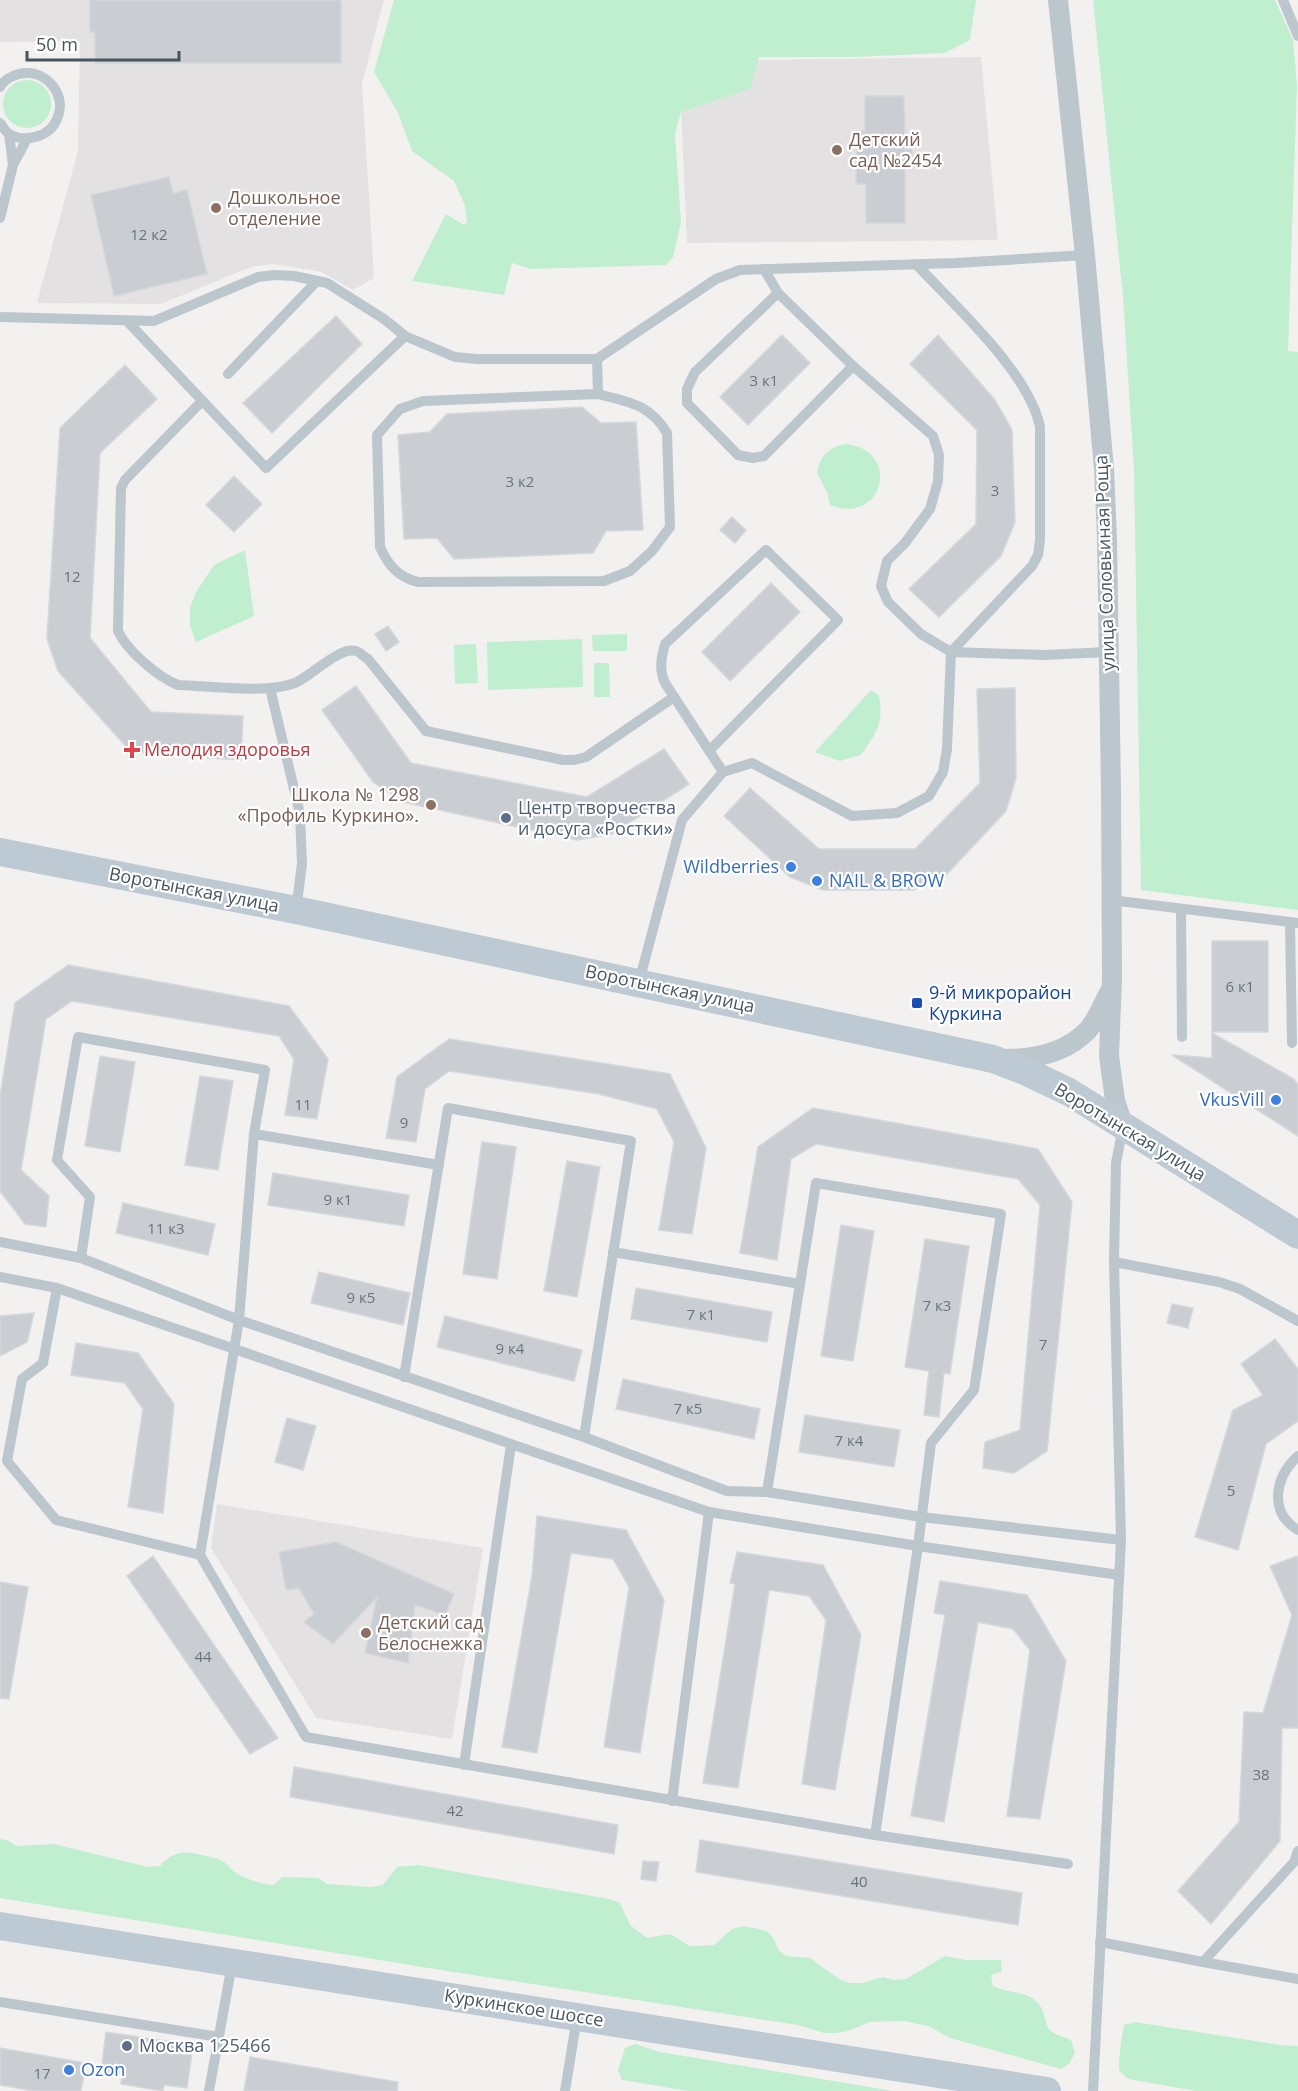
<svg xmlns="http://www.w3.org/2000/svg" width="1298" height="2091" font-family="'Open Sans',sans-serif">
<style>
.education{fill:#e4e1e3}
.green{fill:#c0efcf}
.building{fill:#caced3;stroke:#d4d7db;stroke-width:1.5}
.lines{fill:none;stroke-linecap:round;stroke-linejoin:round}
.lane{stroke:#bcc6cd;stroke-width:10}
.street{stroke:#bcc6cd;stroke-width:20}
.secondary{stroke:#becad3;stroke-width:28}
.education-dot{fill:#8d6e63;stroke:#fff;stroke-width:2}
.health-dot{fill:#e0444e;stroke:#fff;stroke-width:2}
.service-dot{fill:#5c6f8a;stroke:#fff;stroke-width:2}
.shop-dot{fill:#3f7fe0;stroke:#fff;stroke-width:2}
.transit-dot{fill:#1a4fb4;stroke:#fff;stroke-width:2}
.labels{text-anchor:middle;stroke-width:4.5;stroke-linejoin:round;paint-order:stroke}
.number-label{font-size:15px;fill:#68737b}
.education-label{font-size:18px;fill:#785e54;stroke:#fff;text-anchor:start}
.street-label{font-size:18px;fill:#48555e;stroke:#fff}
.health-label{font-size:18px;fill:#be3a42;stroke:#fff;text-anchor:start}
.service-label{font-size:18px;fill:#4e5e75;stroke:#fff;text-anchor:start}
.shop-label{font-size:18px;fill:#366cbe;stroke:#fff;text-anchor:end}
.transit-label{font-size:18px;fill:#164399;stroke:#fff;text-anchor:start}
</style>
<rect width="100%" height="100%" fill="#f3f0f0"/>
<g class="education">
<path d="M0 0H384L362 83 374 278 353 290 322 272 274 264 251 267 161 304 37 303 78 150 80 41 0 42Z"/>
<path d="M981 57 998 240 687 243 679 61Z"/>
<path d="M217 1504 483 1548 452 1739 316 1718 211 1548Z"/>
</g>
<g class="green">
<path d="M394 0H976L970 40 945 53 855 57H759L750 89 681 112 675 134 681 223 673 257 666 265 530 269 512 263 504 295 412 281 446 214 464 225 467 222 465 206 454 181 412 151 398 113 374 72Z"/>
<path d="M1093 0H1275L1293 40 1297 86 1288 351 1298 352V910L1141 890 1134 469 1123 297Z"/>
<circle cx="27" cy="104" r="24"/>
<path d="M846 444C902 450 884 526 830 505L827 492 817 473C820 455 829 447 846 444Z"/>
<path d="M245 550 254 616 196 642 190 626V608L196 592 214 565Z"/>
<path d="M627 634V651H593L592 635Z"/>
<path d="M582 639 583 687 488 690 487 642Z"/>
<path d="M476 644 478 683 455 684 454 645Z"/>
<path d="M594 663H609L610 697H594Z"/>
<path d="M871 690 879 696C884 724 876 733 861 755L840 761 815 752Z"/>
<path d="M0 1839 7 1840 17 1846 54 1844 148 1867 160 1866C175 1849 186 1851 206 1856 212 1858 220 1858 224 1862 229 1866 232 1871 238 1874 248 1880 262 1884 274 1885L282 1877 318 1878 327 1884 371 1887 383 1885 397 1867 418 1865 609 1899 620 1903 630 1925 647 1938 670 1934 690 1946 714 1945 732 1929 744 1926 767 1931 774 1939 778 1949 786 1956 810 1958 839 1979 850 1983H862L883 1977 894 1980 906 1979 945 1956 967 1960H1001L1002 1971 991 1975 993 1986C1007 1993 1024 1991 1036 2001 1046 2010 1043 2021 1050 2030 1055 2035 1065 2037 1071 2040L1075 2052 1070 2063 1061 2069 950 2038 928 2026 904 2021 870 2022 848 2031 836 2033H824L798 2025 428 1968 0 1898Z"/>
<path d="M1135 2022 1280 2045 1298 2046V2091H1196L1128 2079 1119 2070C1119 2056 1121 2040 1124 2025Z"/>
<path d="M635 2044 660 2052 893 2091H688L622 2080 618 2070 625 2048Z"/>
</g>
<g class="building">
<path d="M90 0H341V63H95V32H90Z"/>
<path d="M865 96H904L905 149H912V166H905V223H866V184H856L857 131H865Z"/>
<path d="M169 177 173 193 187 190 207 274 114 296 91 195Z"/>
<path d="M336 316 362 344 272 433 243 403Z"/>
<path d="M782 335 810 363 748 425 720 397Z"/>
<path d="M938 335 995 400 1012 430 1015 522 1001 556 939 617 909 589 976 524 977 430 910 364Z"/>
<path d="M125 365 157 399 100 453 90 638 151 712 243 716 241 760 132 753 58 671 47 639 60 428Z"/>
<path d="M582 407 601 423 636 422 643 530 606 531 593 553 454 559 437 538 404 539 398 435 430 432 447 414Z"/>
<path d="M234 476 262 504 234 532 206 505Z"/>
<path d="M732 517 746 530 735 543 720 530Z"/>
<path d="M771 583 800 612 730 681 702 652Z"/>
<path d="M388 626 399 642 386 651 375 634Z"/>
<path d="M356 686 411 763 587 797 664 749 689 784 612 834 577 840 403 802 373 782 322 710Z"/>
<path d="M1015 688 1016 778 1006 811 944 877 914 890H823L790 877 724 816 750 788 819 849H915L980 783 977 689Z"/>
<rect x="1212" y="941" width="56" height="91"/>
<path d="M68 965 289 1006 328 1059 317 1119 285 1115 294 1059 279 1036 72 1001 46 1019 21 1170 49 1196 46 1227 25 1224 0 1191V1096L15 1003Z"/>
<path d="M1212 1033 1294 1079 1298 1085V1136L1172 1055 1212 1058Z"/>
<path d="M449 1039 670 1074 706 1148 692 1234 659 1230 674 1142 657 1109 599 1094 449 1071 425 1089 416 1142 386 1138 397 1077Z"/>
<path d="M100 1056 135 1062 120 1152 85 1146Z"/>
<path d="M200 1076 233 1081 218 1170 185 1165Z"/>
<path d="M813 1108 1038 1149 1072 1202 1047 1451 1014 1473 983 1468 985 1442 1020 1430 1040 1205 1018 1179 816 1144 791 1159 777 1260 740 1253 758 1147Z"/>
<path d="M482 1142 516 1147 497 1279 463 1274Z"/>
<path d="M567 1161 600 1167 577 1297 544 1291Z"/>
<path d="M273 1173 409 1195 404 1226 268 1205Z"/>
<path d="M123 1203 215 1224 208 1255 116 1233Z"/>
<path d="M841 1225 874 1231 853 1361 821 1356Z"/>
<path d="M925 1239 969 1246 950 1374 944 1373 939 1417 924 1415 929 1371 905 1367Z"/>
<path d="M319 1272 410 1293 403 1325 311 1303Z"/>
<path d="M636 1288 772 1312 767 1342 631 1319Z"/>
<path d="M1172 1304 1193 1308 1188 1328 1167 1323Z"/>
<path d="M34 1313 27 1342 0 1356V1316Z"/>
<path d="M445 1316 582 1350 574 1381 437 1347Z"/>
<path d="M1275 1339 1298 1369V1421L1266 1444 1238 1550 1195 1537 1233 1410 1263 1395 1241 1364Z"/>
<path d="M76 1343 138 1353 174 1404 163 1513 128 1507 143 1409 125 1383 71 1375Z"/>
<path d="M623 1379 760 1409 754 1439 616 1409Z"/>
<path d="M805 1415 900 1430 894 1467 799 1452Z"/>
<path d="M287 1418 316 1426 303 1470 275 1462Z"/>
<path d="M537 1516 626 1530 664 1600 640 1753 604 1747 629 1587 613 1559 571 1553 537 1753 502 1747 532 1576Z"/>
<path d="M336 1542 454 1594 445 1615 415 1605 408 1663 365 1653 377 1597 333 1644 304 1622 314 1614 299 1588 286 1590 279 1552Z"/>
<path d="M737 1552 823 1565 861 1635 835 1790 802 1784 826 1620 809 1596 769 1590 738 1788 703 1783 735 1584 730 1583Z"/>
<path d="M153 1556 278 1738 250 1754 127 1576Z"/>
<path d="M1298 1556V1728H1282L1280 1841 1211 1924 1178 1891 1239 1822 1244 1712 1263 1713 1292 1615 1270 1566Z"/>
<path d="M940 1581 1027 1595 1066 1661 1040 1819 1007 1816 1030 1650 1013 1629 978 1622 944 1822 911 1816 945 1615 934 1613Z"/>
<path d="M0 1582 28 1587 9 1699 0 1698Z"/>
<path d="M294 1767 618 1825 614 1854 290 1797Z"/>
<path d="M700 1840 1022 1893 1018 1925 696 1872Z"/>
<path d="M643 1861 659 1862 656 1881 641 1879Z"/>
<path d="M106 2032 193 2045 187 2088 164 2085 163 2091 121 2084 122 2075 101 2072Z"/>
<path d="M0 2048 86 2063 81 2091H34L0 2085Z"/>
<path d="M250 2057 398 2082 397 2091H244Z"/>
</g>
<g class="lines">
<g class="lane">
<path d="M1283 0 1298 36"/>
<path d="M0 87C5 78 17 73 27 73 50 73 67 98 57 119 50 137 25 143 9 134 6 132 3 127 0 123"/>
<path d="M9 134 13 165"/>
<path d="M0 218 13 165 27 139"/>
<path d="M764 269 778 293 853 366 933 436 939 455 938 481 930 509 905 543 887 561 881 586 888 602 921 634 951 652 1032 566 1038 555 1040 540V427C1029 372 954 305 916 264"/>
<path d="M778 293 695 372 687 389V403L738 455 753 458 764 456 853 366"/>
<path d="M0 317 154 321 258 277 275 275 294 276 327 283 384 319 405 336 455 357 477 359H597L716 279 740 270 956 263 1085 255"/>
<path d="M127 321 266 468 405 336"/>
<path d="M597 359 598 394 423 401 400 409 377 435 380 547C388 565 398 577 418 582L604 581 630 571 652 551 670 527 667 433C650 404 628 402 598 394"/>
<path d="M228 374 317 281"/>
<path d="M202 401 125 480 121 488 118 631C127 651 158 677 178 685 211 686 266 694 295 683 311 676 340 646 356 651 360 652 364 657 368 659L426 731 563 760H574L586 757 674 697"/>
<path d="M270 688 300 814 302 864 296 910"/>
<path d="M709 751 838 620 766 550 665 644C661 658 659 670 665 683L723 772"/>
<path d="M1111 900 1298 923"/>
<path d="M1181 909 1182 1037"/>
<path d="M1290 922 1292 1043"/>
<path d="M639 982 682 820 723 772 752 763 852 816 897 813 929 796 943 772 947 749 951 652 1044 655 1108 652"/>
<path d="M254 1134 439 1165"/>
<path d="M0 1242 81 1258 239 1320 584 1437 727 1491 767 1492 921 1517 1121 1540"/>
<path d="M613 1252 800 1284"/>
<path d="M81 1258 90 1197 57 1160 78 1037 265 1070 254 1134 239 1320 200 1555"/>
<path d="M1114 1262 1219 1282 1240 1289 1298 1321"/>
<path d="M0 1277 57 1288 709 1512 918 1546 1119 1575"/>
<path d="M57 1288 43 1363 22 1379 7 1461 56 1520 200 1555 306 1737 875 1835 1068 1864"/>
<path d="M404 1377 448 1108 631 1141 584 1437"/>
<path d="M1298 1456C1275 1477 1268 1512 1298 1530"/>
<path d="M767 1492 816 1183 1001 1214 974 1390 931 1443 918 1546 875 1835"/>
<path d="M464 1765 511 1445"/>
<path d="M672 1801 709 1512"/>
<path d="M1100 1942 1203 1962 1294 1862 1298 1851"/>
<path d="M1203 1962 1298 1979"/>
<path d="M0 2002 219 2037"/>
<path d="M209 2091 232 1964"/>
<path d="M565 2091 577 2017"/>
<path d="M1093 2091 1121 1540 1114 1262 1116 1163 1123 1127"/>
</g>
<g class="street">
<path d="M1058 0 1085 255 1104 469 1107 538 1111 791 1112 978 1109 1056 1115 1100 1123 1126"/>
<path d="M1006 1059C1035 1059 1066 1053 1088 1030 1097 1020 1102 1005 1109 993"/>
</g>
<g class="secondary">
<path d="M0 852 296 910 993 1059 1027 1072 1069 1092 1298 1235"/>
<path d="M0 1926 1047 2091"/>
</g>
</g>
<g class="education-dot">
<circle cx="837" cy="150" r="6"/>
<circle cx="216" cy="208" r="6"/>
<circle cx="431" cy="805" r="6"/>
<circle cx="366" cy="1633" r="6"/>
</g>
<path class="health-dot" d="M129 741h6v6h6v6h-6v6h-6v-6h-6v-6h6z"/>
<g class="service-dot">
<circle cx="506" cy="818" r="6"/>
<circle cx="127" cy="2046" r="6"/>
</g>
<g class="shop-dot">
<circle cx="791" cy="867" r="6"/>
<circle cx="817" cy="881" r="6"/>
<circle cx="1276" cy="1100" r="6"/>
<circle cx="69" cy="2070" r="6"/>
</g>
<rect class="transit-dot" x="911" y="997" width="12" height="12" rx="3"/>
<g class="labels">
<g class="number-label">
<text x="149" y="240">12 к2</text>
<text x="764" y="386">3 к1</text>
<text x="520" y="487">3 к2</text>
<text x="995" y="496">3</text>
<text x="72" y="582">12</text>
<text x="1240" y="992">6 к1</text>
<text x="303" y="1110">11</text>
<text x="404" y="1128">9</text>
<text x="338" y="1205">9 к1</text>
<text x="166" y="1234">11 к3</text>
<text x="361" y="1303">9 к5</text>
<text x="937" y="1311">7 к3</text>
<text x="701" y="1320">7 к1</text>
<text x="1043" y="1350">7</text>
<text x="510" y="1354">9 к4</text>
<text x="688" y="1414">7 к5</text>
<text x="849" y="1446">7 к4</text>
<text x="1231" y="1496">5</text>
<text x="203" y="1662">44</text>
<text x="1261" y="1780">38</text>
<text x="455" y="1816">42</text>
<text x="859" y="1887">40</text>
<text x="42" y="2079">17</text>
</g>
<g class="education-label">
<text x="849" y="146">Детский<tspan x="849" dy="21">сад №2454</tspan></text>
<text x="228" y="204">Дошкольное<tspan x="228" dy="21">отделение</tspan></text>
<text x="419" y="801" text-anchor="end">Школа № 1298<tspan x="419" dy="21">«Профиль Куркино».</tspan></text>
<text x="378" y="1629">Детский сад<tspan x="378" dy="21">Белоснежка</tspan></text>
</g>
<g class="street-label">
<text transform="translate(1105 563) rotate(-92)" y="6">улица Соловьиная Роща</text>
<text transform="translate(194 890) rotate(11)" y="6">Воротынская улица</text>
<text transform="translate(670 989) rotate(12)" y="6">Воротынская улица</text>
<text transform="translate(1130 1132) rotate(31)" y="6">Воротынская улица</text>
<text transform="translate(524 2008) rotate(9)" y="6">Куркинское шоссе</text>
</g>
<g class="health-label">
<text x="144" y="756">Мелодия здоровья</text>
</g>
<g class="service-label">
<text x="518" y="814">Центр творчества<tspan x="518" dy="21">и досуга «Ростки»</tspan></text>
<text x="139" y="2052">Москва 125466</text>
</g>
<g class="shop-label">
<text x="779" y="873">Wildberries</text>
<text x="829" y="887" text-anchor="start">NAIL &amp; BROW</text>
<text x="1264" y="1106">VkusVill</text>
<text x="81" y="2076" text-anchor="start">Ozon</text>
</g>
<g class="transit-label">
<text x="929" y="999">9-й микрорайон<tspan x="929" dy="21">Куркина</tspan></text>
</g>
</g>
<path d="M27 51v9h152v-9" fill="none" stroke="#48555e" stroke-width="3"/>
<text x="36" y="51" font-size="18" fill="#48555e" stroke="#ffffff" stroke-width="4.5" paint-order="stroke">50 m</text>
</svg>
